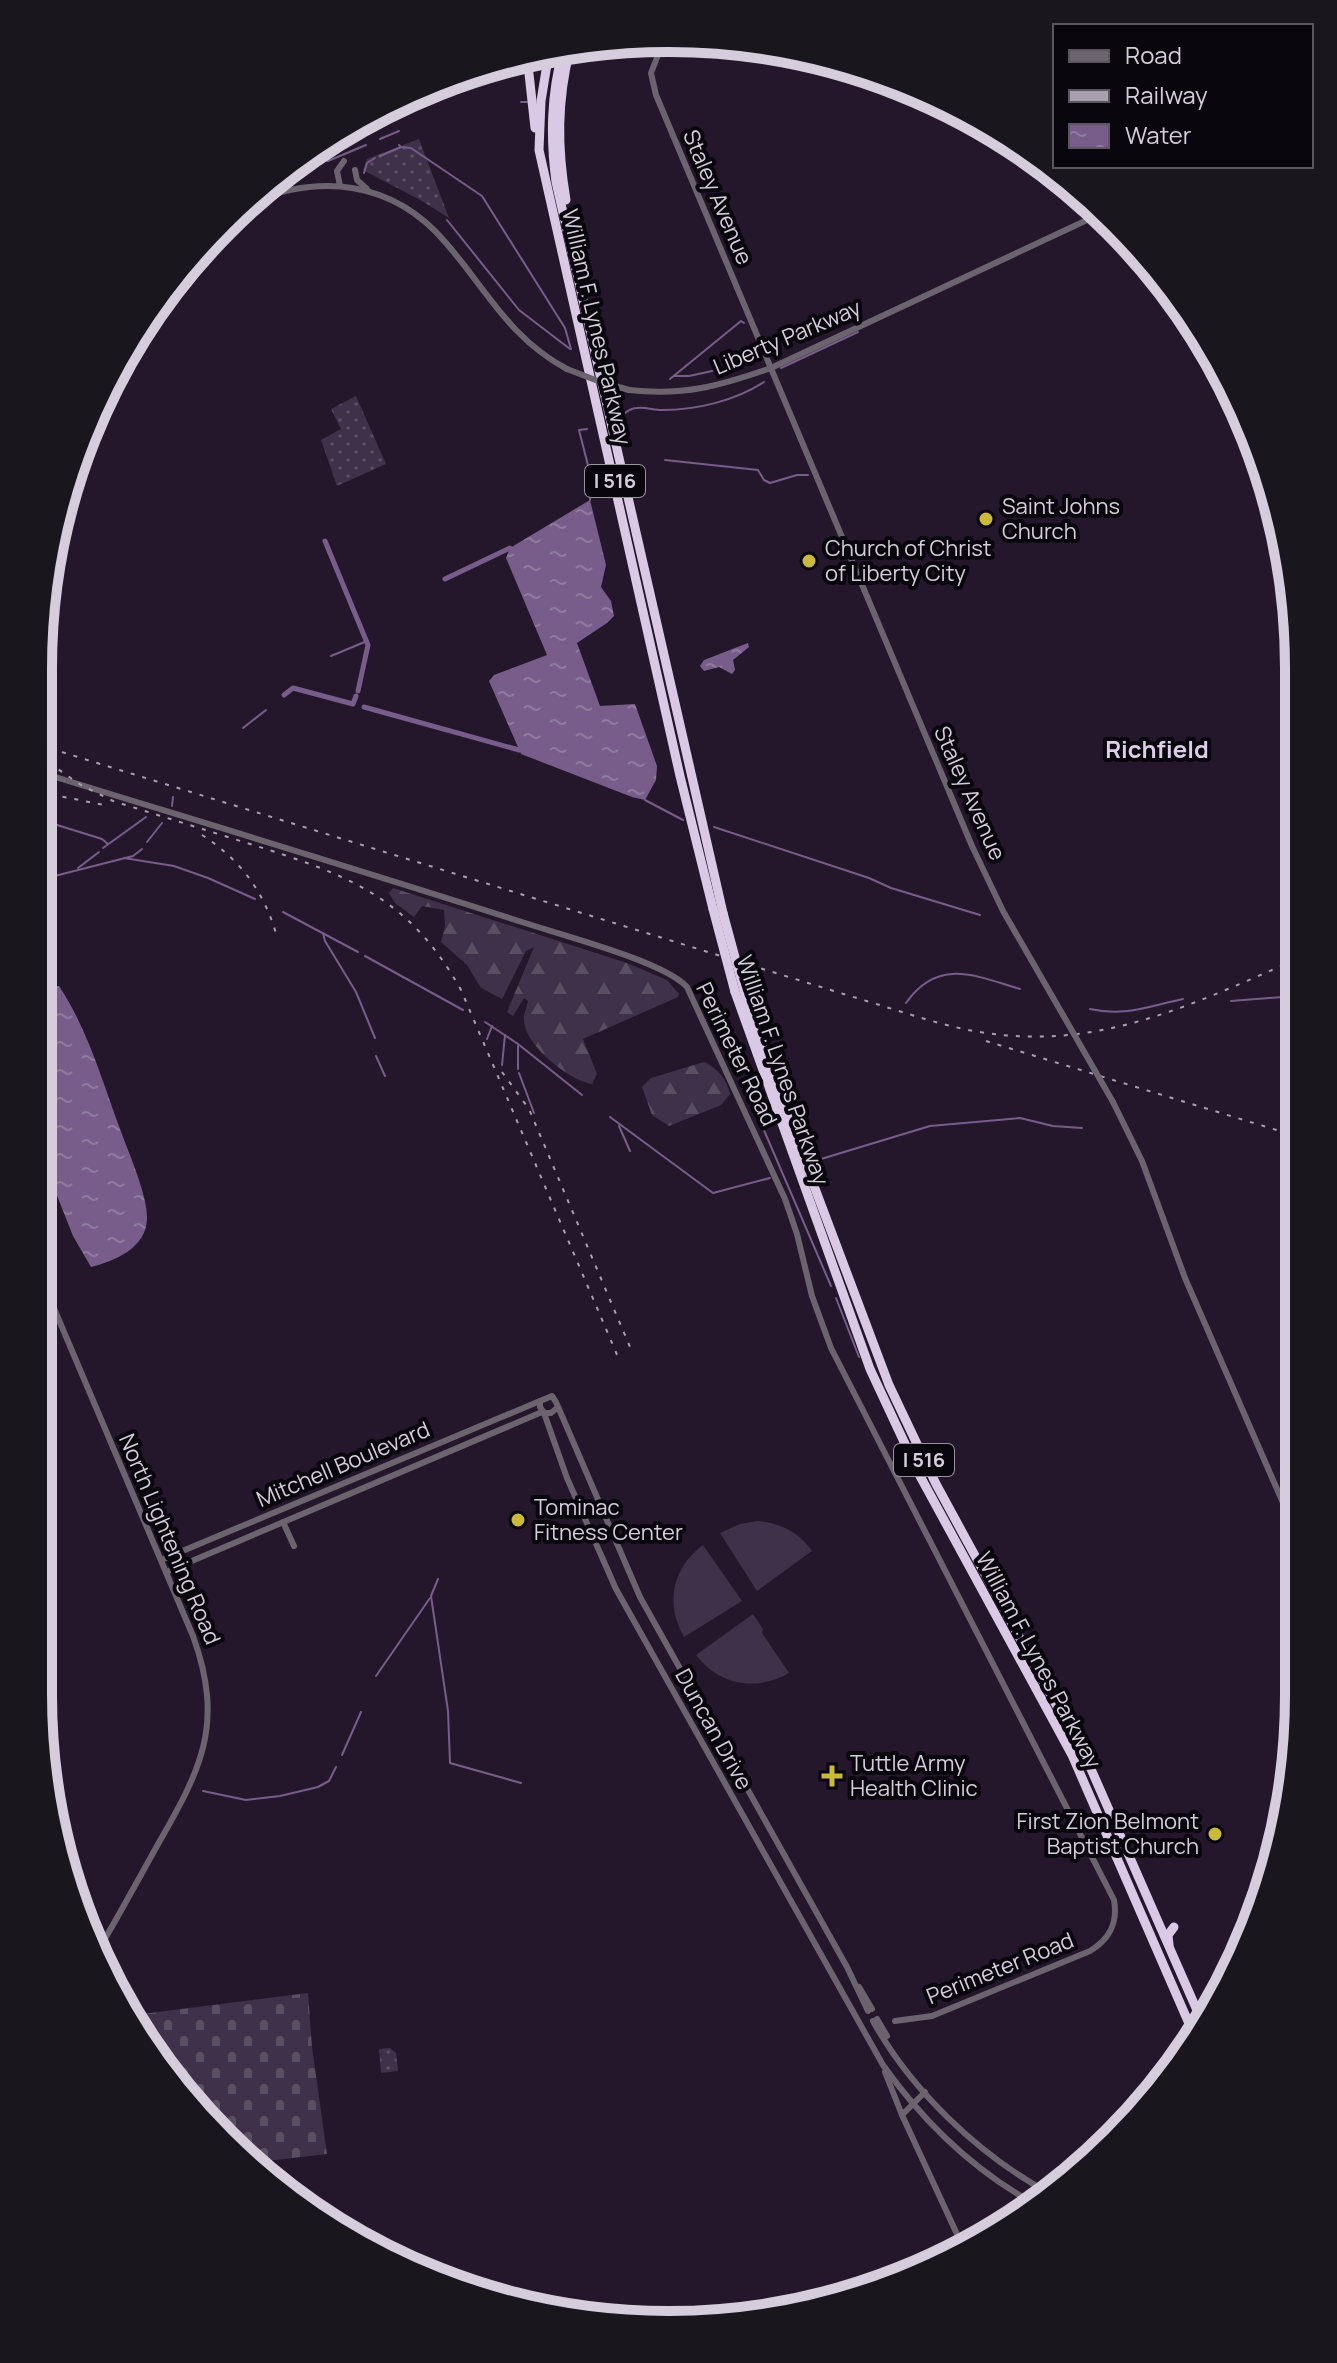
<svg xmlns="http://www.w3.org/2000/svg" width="1337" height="2363" font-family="Manrope,sans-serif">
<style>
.forest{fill:url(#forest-firs)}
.cemetery{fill:url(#cemetery-stones)}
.park{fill:url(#park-dots)}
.pitch{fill:#3f3149}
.water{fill:url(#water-ripples)}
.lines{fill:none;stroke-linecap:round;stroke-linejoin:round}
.stream{stroke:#785d8a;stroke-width:2}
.canal{stroke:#785d8a;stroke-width:5}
.tertiary{stroke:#6b646f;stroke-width:6}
.motorway{stroke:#d9c9e5;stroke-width:9}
.rail{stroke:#a9a0af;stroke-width:2;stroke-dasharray:4 8;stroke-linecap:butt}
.tertiary-bridge{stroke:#6b646f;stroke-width:6}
.motorway-bridge{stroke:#d9c9e5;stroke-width:9}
.poi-dot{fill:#cbb939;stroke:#0a060e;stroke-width:3}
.labels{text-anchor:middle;stroke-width:8;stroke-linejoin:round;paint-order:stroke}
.shield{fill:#0a060e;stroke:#98919e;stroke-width:2}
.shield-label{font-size:20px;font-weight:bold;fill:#d5cddb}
.street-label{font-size:22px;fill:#d5cddb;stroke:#0a060e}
.poi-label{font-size:22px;fill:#d5cddb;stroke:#0a060e;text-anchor:start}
.neighbourhood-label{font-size:24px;font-weight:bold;fill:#decde9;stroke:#0a060e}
.rim{fill:none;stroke:#d5cddb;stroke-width:10}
</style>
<defs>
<pattern id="forest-firs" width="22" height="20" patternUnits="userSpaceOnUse" patternTransform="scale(2)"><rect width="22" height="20" fill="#3f3149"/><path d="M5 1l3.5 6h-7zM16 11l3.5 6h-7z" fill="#5a4e63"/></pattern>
<pattern id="cemetery-stones" width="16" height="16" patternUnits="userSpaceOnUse" patternTransform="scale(2)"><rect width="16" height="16" fill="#3f3149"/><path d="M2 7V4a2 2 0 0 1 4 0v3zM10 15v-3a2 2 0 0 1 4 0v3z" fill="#5a4e63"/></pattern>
<pattern id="park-dots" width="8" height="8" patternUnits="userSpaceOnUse" patternTransform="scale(2)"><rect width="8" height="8" fill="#3f3149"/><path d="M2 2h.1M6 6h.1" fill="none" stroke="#5a4e63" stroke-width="1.8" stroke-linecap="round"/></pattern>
<pattern id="water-ripples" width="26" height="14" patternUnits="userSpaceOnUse" patternTransform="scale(2)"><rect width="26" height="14" fill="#785d8a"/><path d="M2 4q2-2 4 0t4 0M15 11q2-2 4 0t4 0" fill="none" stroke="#907a9f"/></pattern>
</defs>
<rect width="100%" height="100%" fill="#24172c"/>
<g class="forest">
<path d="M393 888 627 963 667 980 679 994 678 997 583 1039 597 1074 592 1084C569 1080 525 1046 524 1020 523 1015 527 1007 528 1001L524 998 513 1016 507 1012 534 947 526 951 502 999 481 988 467 965 441 942 445 926 444 910 422 906 414 917 395 903 389 893Z"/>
<path d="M704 1062C718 1068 726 1079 730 1094L721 1105 669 1126 652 1115 642 1087 651 1078Z"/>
</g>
<path class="cemetery" d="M308 1993 312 2047 327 2154 258 2162 168 2078 134 2015Z"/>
<g class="park">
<path d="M419 139 449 218 422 201 363 170 367 159Z"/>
<path d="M356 396 386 464 337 486 321 440 341 429 331 409Z"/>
<path d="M390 2048 396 2053 398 2071 381 2073 379 2049Z"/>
</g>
<g class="pitch">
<path d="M757 1521C780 1523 799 1532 812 1551L757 1591 720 1533 740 1524Z"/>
<path d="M703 1545 742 1601 684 1637C665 1604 672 1568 703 1545Z"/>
<path d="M753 1614 763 1629 762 1633 789 1673C756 1692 719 1685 696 1655Z"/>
</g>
<g class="water">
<path d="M590 500 606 565 601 587 611 601 614 616 607 623 577 643 600 706 635 704 657 766 656 780 645 800 632 797 521 754 489 681 494 675 547 655 506 558 510 548Z"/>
<path d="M748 643 749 647 733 660 735 670 732 674 719 667 704 671 700 666 704 660Z"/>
<path d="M59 986C89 1031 104 1087 123 1137 131 1158 148 1198 147 1219 146 1248 115 1261 91 1267L73 1236 39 1150V990Z"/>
</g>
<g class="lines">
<g class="stream">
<path d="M521 102H527"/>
<path d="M380 139 399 131"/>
<path d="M399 145 401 147 411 148 482 196 565 328 571 349"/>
<path d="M320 154 328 161"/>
<path d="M380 156 401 147"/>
<path d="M328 161 366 145"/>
<path d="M364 173 367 163 375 158"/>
<path d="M272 180 277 183"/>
<path d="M447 220 519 310 570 349"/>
<path d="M781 368 858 332"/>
<path d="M675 376H689L740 365"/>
<path d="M670 379 741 321 744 323"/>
<path d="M618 421C621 415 630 408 637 408 645 407 654 410 662 410 697 410 734 401 764 382"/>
<path d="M587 429 579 430 592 481 590 500"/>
<path d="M665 460 758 470 764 480 770 483 797 475H808"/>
<path d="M331 656 367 641"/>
<path d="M243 728 266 710"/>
<path d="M645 800 683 820"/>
<path d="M172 806 173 797"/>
<path d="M57 825 102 839 108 844"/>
<path d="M714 827 869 878 891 888 980 915"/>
<path d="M147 842 162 823"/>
<path d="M103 848 146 817"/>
<path d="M124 858 174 866 208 878 255 899"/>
<path d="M78 868 99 852"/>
<path d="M39 880 133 856 142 849"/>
<path d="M283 912 358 952"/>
<path d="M323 933 325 941 356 992 375 1038"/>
<path d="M365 956 463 1010"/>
<path d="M1231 1001 1295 996"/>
<path d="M906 1003C938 957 976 976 1020 989"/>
<path d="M1090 1009C1126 1017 1149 1006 1183 999"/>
<path d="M485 1022 518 1044 582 1095"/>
<path d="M487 1039 492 1026"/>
<path d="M376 1056 385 1076"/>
<path d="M502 1065 505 1035"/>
<path d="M518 1069V1046"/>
<path d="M519 1073 534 1113"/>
<path d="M754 1107 831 1286"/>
<path d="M610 1117 713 1193 770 1178"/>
<path d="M619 1126 630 1151"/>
<path d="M821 1159 930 1126 1020 1118 1053 1126 1082 1128"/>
<path d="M836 1298 859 1357"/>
<path d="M438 1579 431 1596 448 1711 450 1763 521 1783"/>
<path d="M376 1676 430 1598"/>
<path d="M342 1755 361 1712"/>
<path d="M203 1791 246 1800 280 1796 318 1787 329 1781 336 1767"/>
</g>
<g class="canal">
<path d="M325 541 368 645 358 691"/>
<path d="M445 579 510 548"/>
<path d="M284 695 293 688 353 704 356 696"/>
<path d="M364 707 519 750"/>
</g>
<g class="tertiary">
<path d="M660 50 651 73 656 95 972 846 1003 911 1063 1015"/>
<path d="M355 170 357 180 367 189"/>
<path d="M340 186 337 171 344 161"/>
<path d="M247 204C319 173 393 180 446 243 487 290 509 338 567 369"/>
<path d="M629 390C684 396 720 386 771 368L1102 213"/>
<path d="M39 772C201 822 364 871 525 923 562 935 665 962 687 987L785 1199 797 1234 812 1296 831 1348 1114 1900C1118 1923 1110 1939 1090 1951L932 2016 895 2021"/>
<path d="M1113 1102 1142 1161 1185 1278 1297 1535"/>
<path d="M39 1273 193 1636C225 1725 201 1769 157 1846 138 1880 119 1915 99 1949"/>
<path d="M557 1408 551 1413H544L540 1407V1401L552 1396 556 1402 640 1597 847 1967 868 2011"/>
<path d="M544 1413 567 1478 616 1589 883 2065C922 2120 971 2168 1031 2202"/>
<path d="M283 1522 294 1546"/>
<path d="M161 1560 540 1401"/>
<path d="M166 1572 542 1412"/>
<path d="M859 1987 872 2009"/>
<path d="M877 2019 887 2036"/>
<path d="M873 2021C911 2090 978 2154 1047 2192"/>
<path d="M885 2072 902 2115"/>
<path d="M925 2092 902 2115 962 2245"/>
</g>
<g class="motorway">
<path d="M563 50C551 95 550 136 556 182L723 913"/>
<path d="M549 52 541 101 539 150 680 776 713 909"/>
<path d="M527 56 535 128"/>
<path d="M566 200C557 147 557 101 570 49"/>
<path d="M735 992 870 1369 920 1476 1072 1755 1194 2035"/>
<path d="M746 998 773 1077 889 1385 936 1484 1091 1769 1203 2024"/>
<path d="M1169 1945 1168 1935 1174 1927"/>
</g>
<g class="rail">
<path d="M39 745 863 1000C904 1012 944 1027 986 1033 1101 1050 1193 1004 1295 960"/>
<path d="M39 756 81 785 113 801C158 815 202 829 247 843 345 874 408 895 461 990L618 1357"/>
<path d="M39 792 109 806"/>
<path d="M202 835C241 860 265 893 277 937"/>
<path d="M986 1041 1296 1136"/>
<path d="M502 1072 529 1109 633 1354"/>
</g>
<g class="tertiary-bridge">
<path d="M567 369 598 381 629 390"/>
<path d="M1063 1015 1113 1102"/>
</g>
<g class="motorway-bridge">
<path d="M713 909 735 992"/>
<path d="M723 913 746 998"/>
</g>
</g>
<g class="poi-dot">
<circle cx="986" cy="519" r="8"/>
<circle cx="809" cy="561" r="8"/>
<circle cx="518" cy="1520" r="8"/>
<path d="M828 1764h8v8h8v8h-8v8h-8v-8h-8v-8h8z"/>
<circle cx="1215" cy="1834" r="8"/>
</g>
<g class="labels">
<g class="shield">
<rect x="585" y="465" width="60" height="32" rx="6"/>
<rect x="894" y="1444" width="60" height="32" rx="6"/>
</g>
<g class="shield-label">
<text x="615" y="488">I 516</text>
<text x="924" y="1467">I 516</text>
</g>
<g class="street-label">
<text transform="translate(718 197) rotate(67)" y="8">Staley Avenue</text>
<text transform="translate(597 327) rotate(77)" y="8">William F. Lynes Parkway</text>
<text transform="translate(787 337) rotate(-23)" y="8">Liberty Parkway</text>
<text transform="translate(970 793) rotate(66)" y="8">Staley Avenue</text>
<text transform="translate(737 1054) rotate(64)" y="8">Perimeter Road</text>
<text transform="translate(783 1070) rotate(71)" y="8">William F. Lynes Parkway</text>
<text transform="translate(343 1464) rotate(-23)" y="8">Mitchell Boulevard</text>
<text transform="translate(170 1539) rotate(67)" y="8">North Lightening Road</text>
<text transform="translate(1039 1660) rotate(62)" y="8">William F. Lynes Parkway</text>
<text transform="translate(714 1729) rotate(61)" y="8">Duncan Drive</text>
<text transform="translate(1000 1968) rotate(-22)" y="8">Perimeter Road</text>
</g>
<g class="poi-label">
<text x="1002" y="514">Saint Johns<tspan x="1002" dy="25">Church</tspan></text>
<text x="825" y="556">Church of Christ<tspan x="825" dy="25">of Liberty City</tspan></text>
<text x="534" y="1515">Tominac<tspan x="534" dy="25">Fitness Center</tspan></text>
<text x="850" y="1771">Tuttle Army<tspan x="850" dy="25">Health Clinic</tspan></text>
<text x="1199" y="1829" text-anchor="end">First Zion Belmont<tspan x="1199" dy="25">Baptist Church</tspan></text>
</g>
<g class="neighbourhood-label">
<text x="1157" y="758">Richfield</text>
</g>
</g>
<path d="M0 0H1337V2363H0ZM668 52H669A616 616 0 0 1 1285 668V1695A616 616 0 0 1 669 2311H668A616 616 0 0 1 52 1695V668A616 616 0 0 1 668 52Z" fill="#1a161e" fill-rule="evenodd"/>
<path class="rim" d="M668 52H669A616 616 0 0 1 1285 668V1695A616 616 0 0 1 669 2311H668A616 616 0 0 1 52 1695V668A616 616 0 0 1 668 52Z"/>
<rect x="1053" y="24" width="260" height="144" fill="#0a060e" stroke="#5b5660" stroke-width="2"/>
<rect x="1069" y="50" width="40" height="12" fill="#6b646f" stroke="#5b5660" stroke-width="2"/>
<text x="1125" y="64" font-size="24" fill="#d5cddb">Road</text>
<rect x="1069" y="90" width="40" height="12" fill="#a9a0af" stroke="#5b5660" stroke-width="2"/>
<text x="1125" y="104" font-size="24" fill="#d5cddb">Railway</text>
<rect x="1069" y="124" width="40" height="24" fill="url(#water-ripples)" stroke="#5b5660" stroke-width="2"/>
<text x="1125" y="144" font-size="24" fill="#d5cddb">Water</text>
</svg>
